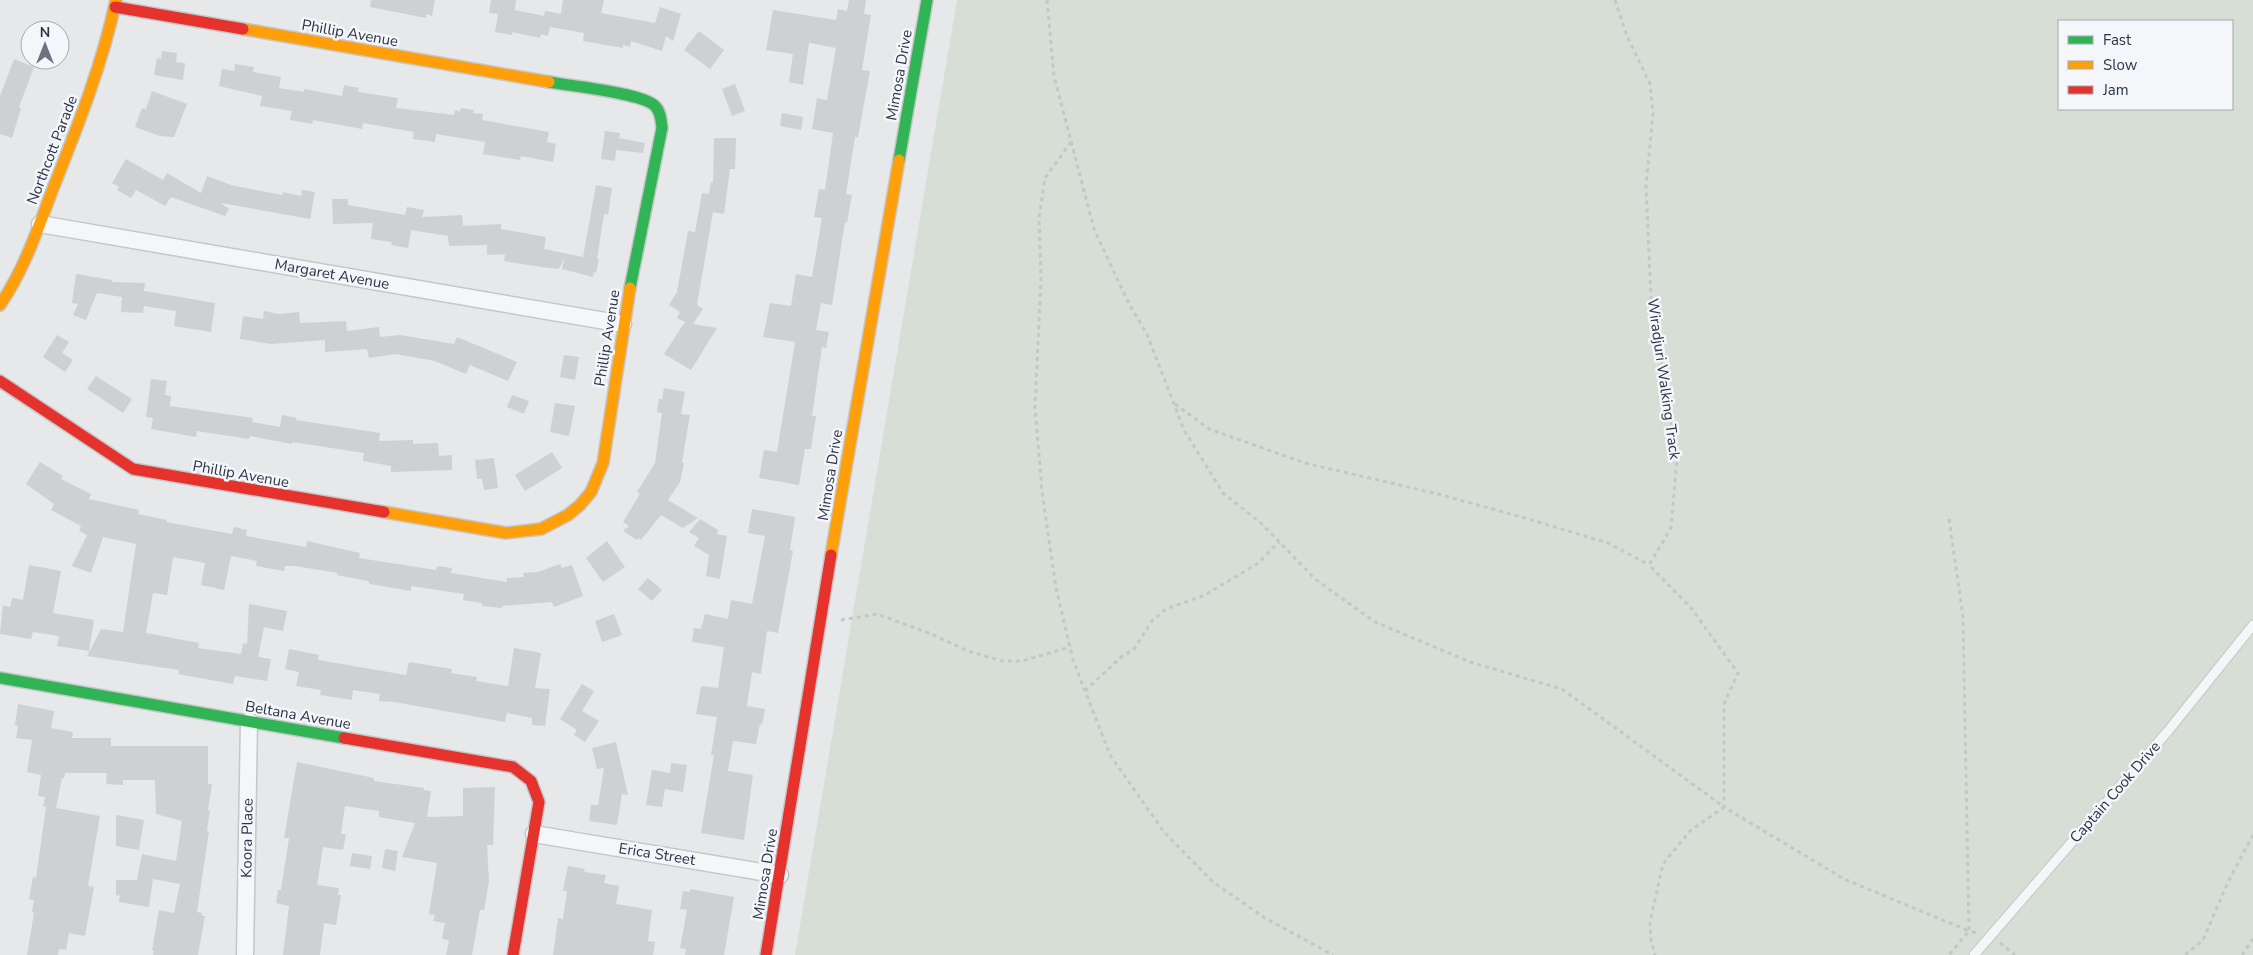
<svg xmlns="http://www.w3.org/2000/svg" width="2253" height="955" font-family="'Nunito Sans',sans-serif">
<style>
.green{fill:#d6ded6;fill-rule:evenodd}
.building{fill:#ced0d3}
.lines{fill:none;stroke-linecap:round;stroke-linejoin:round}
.lane-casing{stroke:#c4c6c8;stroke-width:11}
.street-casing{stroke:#c4c6c8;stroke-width:19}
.fast-casing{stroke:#c4c6c8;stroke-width:14}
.slow-casing{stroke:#c4c6c8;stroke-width:14}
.jam-casing{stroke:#c4c6c8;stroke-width:14}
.path{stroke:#c5c6ca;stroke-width:3;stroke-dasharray:4 4;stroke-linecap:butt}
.lane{stroke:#f5f6f7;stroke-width:9}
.street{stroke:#f5f6f7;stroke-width:16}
.fast{stroke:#30b455;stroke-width:11}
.slow{stroke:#ff9f0a;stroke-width:11}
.jam{stroke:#e5322d;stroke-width:11}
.labels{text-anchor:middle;stroke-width:5;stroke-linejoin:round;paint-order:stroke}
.street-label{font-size:15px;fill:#2b3445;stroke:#f4f6f9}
</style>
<rect width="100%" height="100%" fill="#e6e8ea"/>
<path class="green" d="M957 0H2253V955H795ZM2059 21H2232V109H2059Z"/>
<g class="building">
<path d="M371 0H435L432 16 426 14V18L370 7Z"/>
<path d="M491 0H516L515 10 544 16 545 11 561 14 563 0H604L601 13 655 23 660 7 681 14 673 41 666 36 662 51 631 41 630 47 623 45V48L583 41 584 33 550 27 548 36 541 34 540 38 512 32V35L495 32 498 14 489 13Z"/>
<path d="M849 0H866L864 14 871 15 862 70 870 71 858 137H855L846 194 852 195 847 223 845 222 832 305 821 303 816 330 829 332 826 348 822 347 812 416H816L811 449H805L799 485 759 478 764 450 777 452 795 342 763 337 770 303 791 306 796 274 812 277 822 218 814 217 819 189 825 190 833 133 812 129 817 98 827 100 836 48 809 43 803 85 789 82 793 54 766 50 773 10 836 20 838 9 847 11Z"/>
<path d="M699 31 724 50 710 69 684 50Z"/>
<path d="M162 51 177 53 176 62 185 63 183 80 154 75 157 58 161 59Z"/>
<path d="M14 59 34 67 19 107 21 108 12 138 0 134V96Z"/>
<path d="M235 64 254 67 253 72 281 77 279 88 304 92V89L342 96 344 85 359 88 358 92 398 98 396 108 454 115 455 110 460 111 461 108 474 110 473 113 483 114 482 120 549 132 547 142 556 144 553 162 521 156 520 160 483 154 485 142 436 134 435 142 413 139 414 132 363 123 362 129 313 120 312 124 290 120 292 111 260 106 262 96 219 86 222 69 234 71Z"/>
<path d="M735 84 745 111 732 116 722 89Z"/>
<path d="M152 91 187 104 174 137 160 136 135 127 142 108 146 109Z"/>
<path d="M782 113 803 117 801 130 780 126Z"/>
<path d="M605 131 620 133 619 138 645 143 643 153 616 150 615 161 601 159Z"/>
<path d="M714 138H736L735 169H730L724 214 713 212 697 305 703 309 693 324 717 328 691 370 664 354 685 322 677 318 680 312 669 305 677 292 688 231 695 232 702 193 709 194 711 182 713 183Z"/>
<path d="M126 159 163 180 167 173 201 193 207 176 231 185 282 195 283 192 301 196 302 190 315 192 310 219 221 203 229 209 225 216 171 197 165 206 136 190 131 198 117 190 119 187 112 183Z"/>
<path d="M596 185 612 188 608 215 604 214 597 259H599L596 273 594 272 593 277 562 269 565 256 559 269 541 267 504 261 505 254 487 255V245L449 246 448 236 411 230 408 248 391 245 392 242 371 239 373 223 333 224 332 199H348V205L405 215 407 207 424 210 422 217 462 215 463 226 501 224V229L546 237 544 249 583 257Z"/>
<path d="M76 274 112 280V282L145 283 144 291 215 303 211 332 174 326 176 311 144 306 143 313 121 312 122 297 97 293 86 320 73 315 78 304 72 303Z"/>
<path d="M264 311 278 314 299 312 300 323 346 321 347 331 379 327 380 337 400 335 454 344 457 337 517 362 508 381 470 365 466 374 435 361 395 354 369 358 367 349 325 352V340L271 344 240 339 243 316 263 319Z"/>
<path d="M57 335 69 342 62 353 73 360 65 372 43 357Z"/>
<path d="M564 355 579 357 575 380 560 377Z"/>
<path d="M96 376 132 399 123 413 87 389Z"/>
<path d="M151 379 167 381 165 395 171 396 170 406 253 418 252 422 280 427 282 415 297 418 296 420 380 433 379 441 413 440V444L438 443 439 456 452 455V470L391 472V466L363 461 364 453 292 442V444L250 436 249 439 197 431 196 437 151 429 153 418 146 417Z"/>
<path d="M664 388 685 392 681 414 690 415 682 462 684 463 680 482 668 500 698 518 683 528 661 515 641 540 638 538 637 540 623 531 629 526 623 522 640 494 637 492 655 463 662 413 657 412 659 399H662Z"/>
<path d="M512 395 529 401 524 414 507 407Z"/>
<path d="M555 403 575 406 569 436 550 432Z"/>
<path d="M552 452 562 468 525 491 515 475Z"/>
<path d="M494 458 498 488 484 490 482 479H477L475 460Z"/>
<path d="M40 462 63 476 61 479 91 494 89 499 139 510 138 514 167 520 166 522 232 534 234 527 247 530 246 536 306 547 307 541 360 553 359 558 436 570 437 566 452 568 451 573 507 582V578L524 577 523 573 538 572 560 564 562 568 572 565 583 596 554 607 552 602 502 606V608L482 606V603L463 600 464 594 411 586V591L370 584 368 581 337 575 338 573 295 566H285L284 571 256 566 257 561 231 556 224 590 201 585 205 563 173 557 167 595 153 593 146 633 199 643 198 648 241 654 243 643 247 644 249 604 287 611 283 631 264 627 258 657 271 659 267 681 235 676 233 684 178 674 179 670 87 656 101 629 123 632 136 544 103 537 91 573 72 566 87 535 79 531 81 526 51 510 54 504 26 484Z"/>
<path d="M752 509 795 517 790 550 793 551 778 633 767 631 761 674 752 672 747 706 765 709 762 725 760 724 756 744 733 741 728 771 753 775 744 840 701 833 714 755H711L717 717 696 714 701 686 718 688 724 647 692 642 694 628 701 629 705 614 728 619 731 600 752 604 765 536 748 533Z"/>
<path d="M700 519 718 530 717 534 727 536 720 579 706 576 709 555 694 546 699 538 689 532Z"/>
<path d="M607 541 625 567 603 582 586 558Z"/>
<path d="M29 565 61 571 53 613 94 620 89 651 57 646 59 636 33 632 31 639 0 634 3 605 10 607 12 598 23 600Z"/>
<path d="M648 578 662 590 652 601 638 589Z"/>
<path d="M614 614 622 635 602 642 595 621Z"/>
<path d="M514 648 541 653 535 688 550 689 545 726 532 725V718L507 713 505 722 395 702 379 701 380 694 353 690 352 700 320 695 321 690 296 686 299 672 285 669 289 649 319 655 318 660 406 675 409 662 452 669 451 673 477 677 476 681 508 686Z"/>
<path d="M582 684 594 691 582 711 599 721 585 742 574 735 577 730 560 719Z"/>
<path d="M18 704 54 711 51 728 73 732 72 738H111V746H208V784H212L208 810 210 811 207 831H209L197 912 202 913V916H205L198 955H153L154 951 152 950 159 910 174 913 180 884 153 879 149 907 119 902 120 896 116 895V880H137L142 854 176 861 182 821 156 814 155 780H123V785L106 784 107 773H65L64 778H62L56 808 100 816 88 886 94 887 85 936 69 933 66 950 59 949 58 955H27L34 913 32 912 34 900 29 899 33 877 36 878 46 807 43 806 45 797 38 796 41 775 27 772 32 740 16 738 18 726 15 725Z"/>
<path d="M616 742 628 795 622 794 617 825 589 821 591 805H598L604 768 597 769 592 748Z"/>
<path d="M297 762 374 778V781L424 788V790L431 791 427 817 463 816V788L495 787 493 845H487L489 882 484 910H480L472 955H446L449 940 442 939 445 923 433 921 435 915 429 914 437 863 402 857 415 823 379 817V811L345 806 341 834H346L343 850 323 847 317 885 339 888 338 895H341L336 925 324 923 320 955H283L289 906 276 903 278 890H281L289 838H284Z"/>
<path d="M671 763 687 765 683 792 665 789 662 807 646 805 652 770 670 773Z"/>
<path d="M116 815 144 820 139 850 116 846Z"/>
<path d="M385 849 398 851 395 871 382 868Z"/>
<path d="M352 853 372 856 370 869 350 866Z"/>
<path d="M568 866 585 869 584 872 606 875 604 883 619 886 616 904 652 910 648 941 655 942 653 955H553L558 918 563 919 567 891H563Z"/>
<path d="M690 889 734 897 724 955H685L686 949 680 948 687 910 680 909 683 891 690 892Z"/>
</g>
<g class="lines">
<defs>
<path id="lane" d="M1974 955 2168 731 2253 625"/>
<g id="street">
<path d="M40 224 623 324"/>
<path d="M534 834 780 875"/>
<path d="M245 955 249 721"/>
</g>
<g id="fast">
<path d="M549 82C570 86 643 93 655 106 661 112 661 120 662 128L630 288"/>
<path d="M899 160 927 0"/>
<path d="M0 678 344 738"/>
</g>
<g id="slow">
<path d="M243 29 549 82"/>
<path d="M0 305C24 270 37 231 52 191 77 128 102 66 116 0"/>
<path d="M384 512 506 533 541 529 568 515 580 505 591 492 603 463 630 288"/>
<path d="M831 555 899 160"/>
</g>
<g id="jam">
<path d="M115 7 243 29"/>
<path d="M0 381 133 469 384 512"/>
<path d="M344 738 513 767 531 781 539 802 513 955"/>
<path d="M766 955 831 555"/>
</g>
</defs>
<use href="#lane" class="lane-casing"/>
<use href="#street" class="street-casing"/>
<use href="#fast" class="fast-casing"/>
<use href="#slow" class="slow-casing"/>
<use href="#jam" class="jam-casing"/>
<g class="path">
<path d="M1047 0 1054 76 1094 229 1129 304 1147 334 1184 430 1223 493 1262 524 1315 579 1375 622 1470 662 1562 689 1724 807 1690 831 1663 864 1650 922 1651 940 1655 955"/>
<path d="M1615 0 1627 36 1650 84 1653 113 1646 186 1651 298 1677 459 1671 528 1649 565 1691 608 1738 673 1724 704V807L1844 879 1969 931 1949 955"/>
<path d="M1071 142 1045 178 1039 218 1041 278 1035 407 1042 492 1056 588 1073 660 1110 755 1164 832 1213 882 1265 918 1333 955"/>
<path d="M1175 404 1209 429 1305 463 1438 494 1525 518 1608 543 1649 565"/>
<path d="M1949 519 1963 617 1969 931 1978 933"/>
<path d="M841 620 877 614 929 633 968 651 1003 661H1022L1070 647"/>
<path d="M1085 691 1121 657 1134 649 1152 621 1166 609 1205 595 1257 564 1279 542"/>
<path d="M2000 943 2015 955"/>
<path d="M2185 955 2203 940 2228 882 2253 835"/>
<path d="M2242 955 2253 939"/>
</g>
<use href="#lane" class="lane"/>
<use href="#street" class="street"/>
<use href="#fast" class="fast"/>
<use href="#slow" class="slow"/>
<use href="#jam" class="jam"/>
</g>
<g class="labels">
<g class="street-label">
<text transform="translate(350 33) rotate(10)" y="5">Phillip Avenue</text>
<text transform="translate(899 75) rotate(-80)" y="5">Mimosa Drive</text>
<text transform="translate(52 150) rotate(-69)" y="5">Northcott Parade</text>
<text transform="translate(332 274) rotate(10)" y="5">Margaret Avenue</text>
<text transform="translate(607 338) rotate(-81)" y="5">Phillip Avenue</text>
<text transform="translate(1664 379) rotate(82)" y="5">Wiradjuri Walking Track</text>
<text transform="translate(241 474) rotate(10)" y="5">Phillip Avenue</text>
<text transform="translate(830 475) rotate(-81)" y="5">Mimosa Drive</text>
<text transform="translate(298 715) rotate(10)" y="5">Beltana Avenue</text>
<text transform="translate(2115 792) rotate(-49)" y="5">Captain Cook Drive</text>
<text transform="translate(247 838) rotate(-89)" y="5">Koora Place</text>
<text transform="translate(657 854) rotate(9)" y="5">Erica Street</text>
<text transform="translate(765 874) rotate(-81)" y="5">Mimosa Drive</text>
</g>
</g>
<rect x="2058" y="20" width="175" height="90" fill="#f4f6f9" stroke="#a4a8b1"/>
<rect x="2068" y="36" width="25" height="8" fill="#30b455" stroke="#a4a8b1"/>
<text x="2103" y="45" font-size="15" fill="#2b3445">Fast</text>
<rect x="2068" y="61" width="25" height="8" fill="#ff9f0a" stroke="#a4a8b1"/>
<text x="2103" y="70" font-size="15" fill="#2b3445">Slow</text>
<rect x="2068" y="86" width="25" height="8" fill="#e5322d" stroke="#a4a8b1"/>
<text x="2103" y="95" font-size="15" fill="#2b3445">Jam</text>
<g transform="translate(45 45)"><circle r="24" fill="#f4f6f9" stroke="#a4a8b1"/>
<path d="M0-4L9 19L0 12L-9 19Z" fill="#6c737f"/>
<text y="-8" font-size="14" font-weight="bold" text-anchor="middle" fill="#2b3445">N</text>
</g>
</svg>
